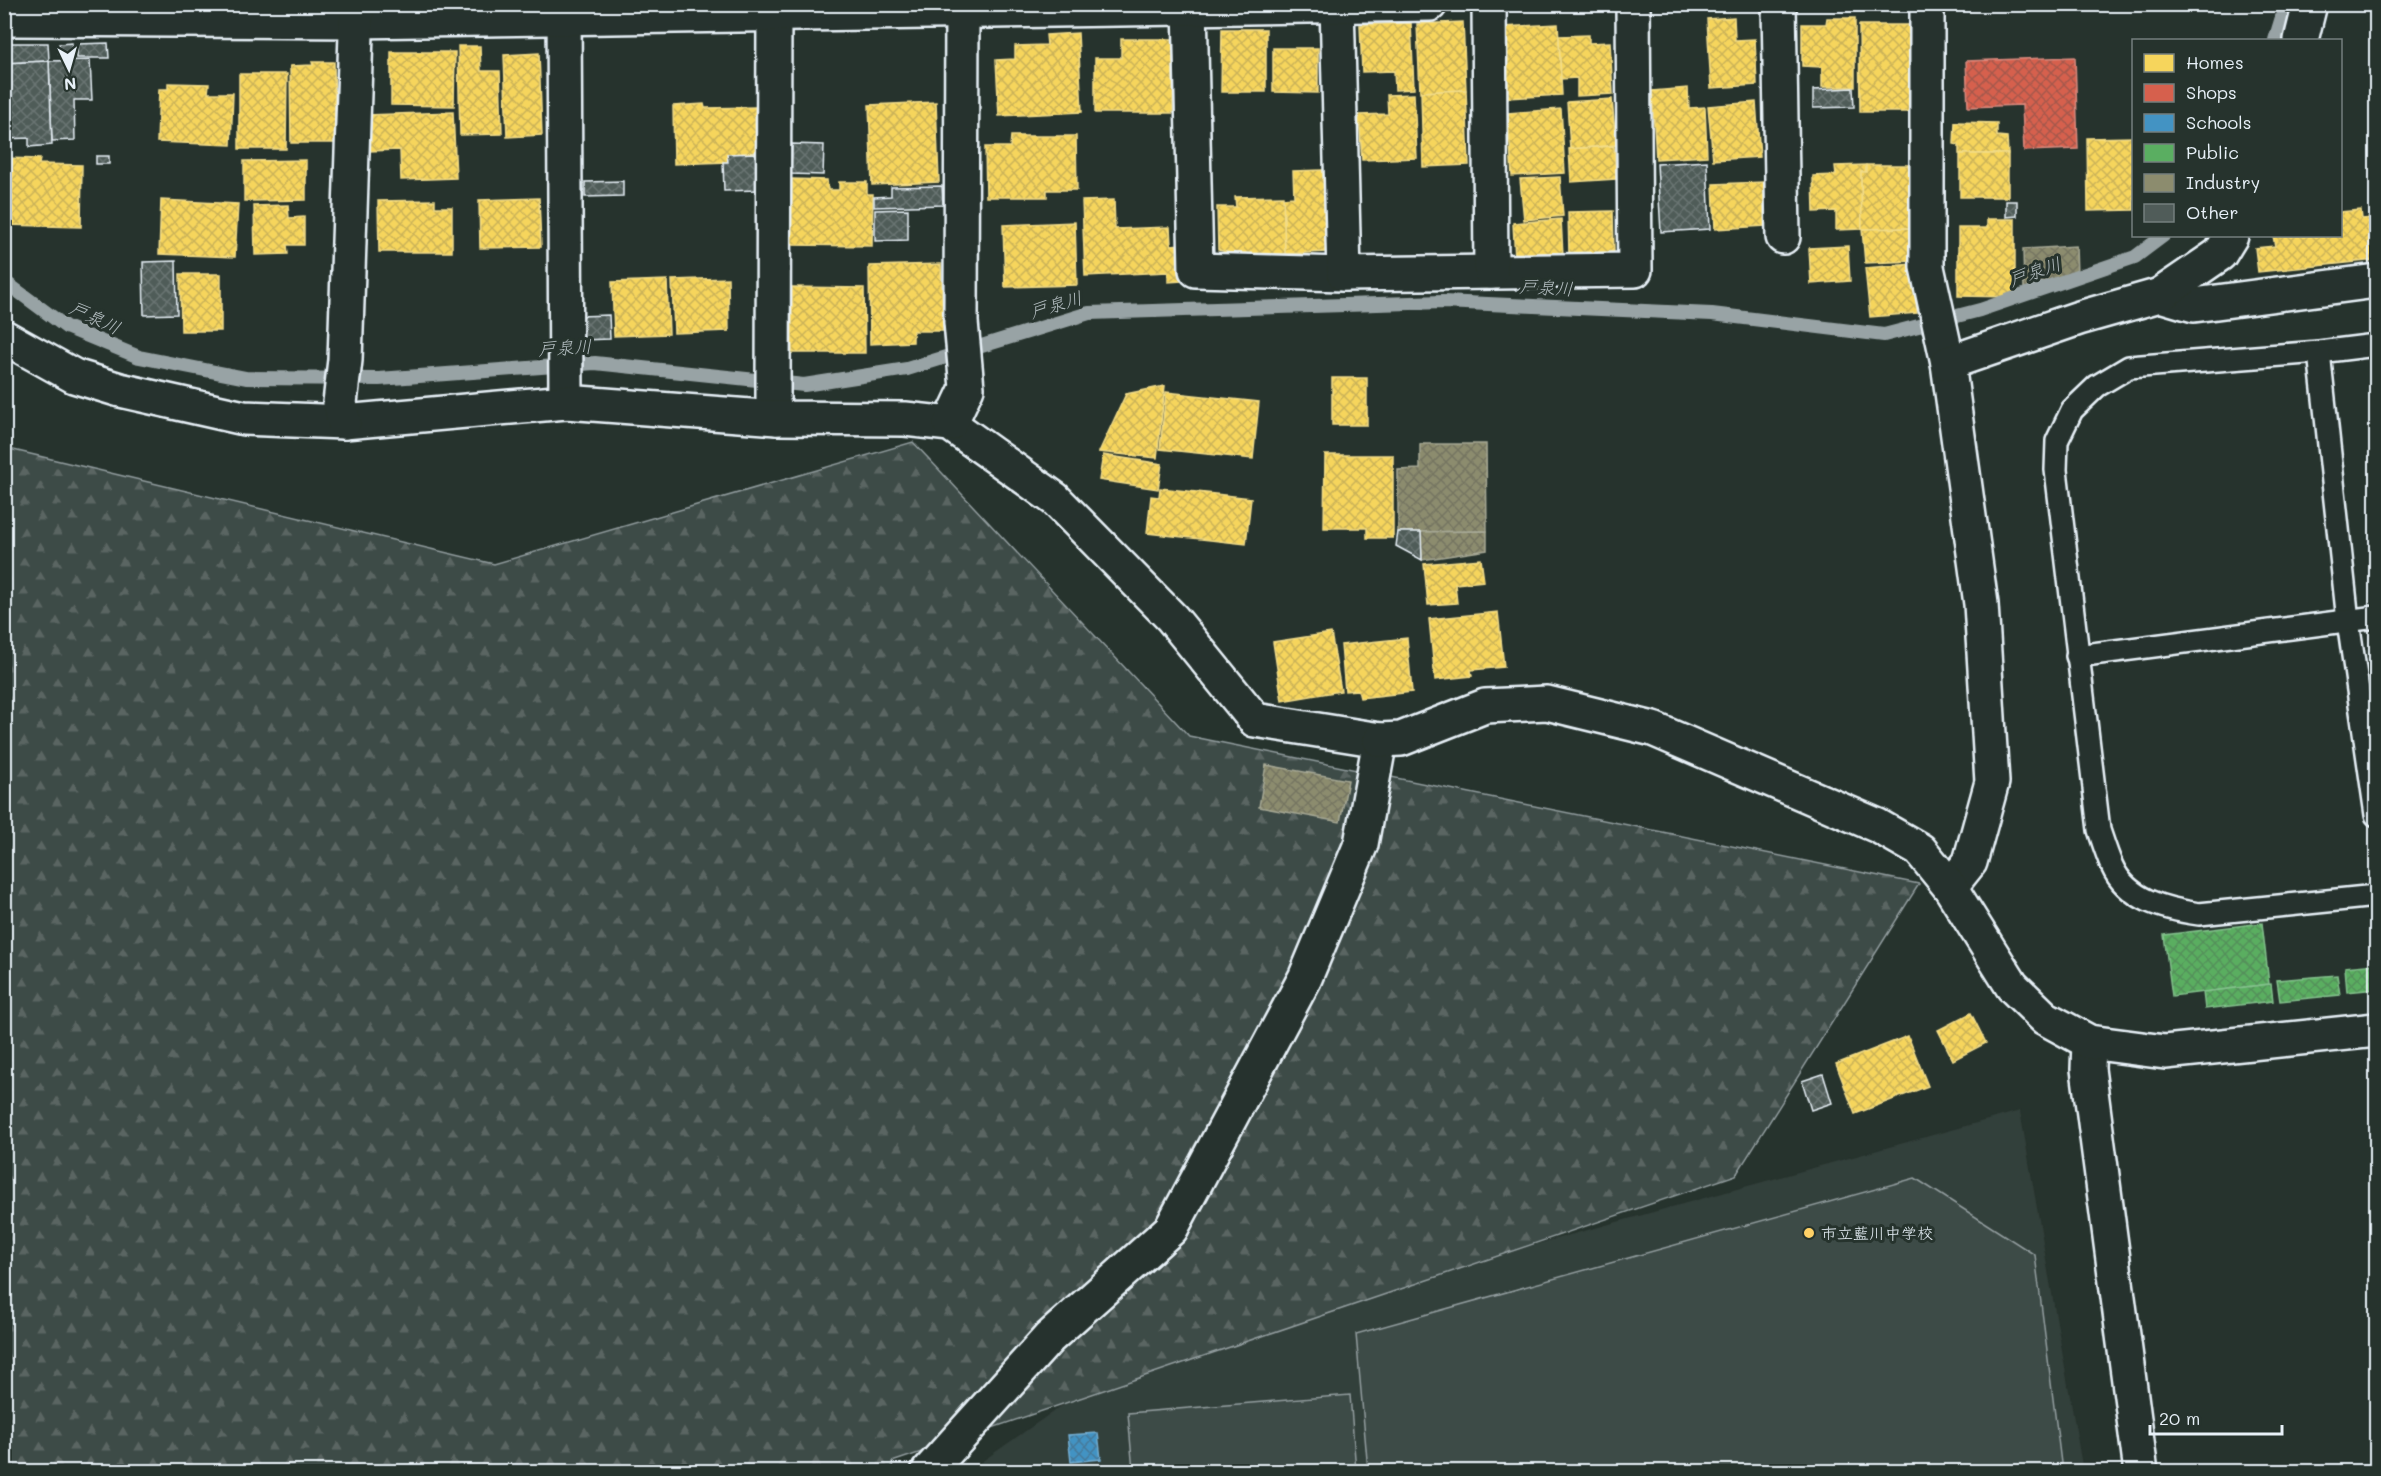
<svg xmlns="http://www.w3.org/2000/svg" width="2381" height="1476" font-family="Mali,'Klee One',sans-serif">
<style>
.built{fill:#333f3a}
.green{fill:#3e4b47;stroke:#939ea0;stroke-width:1.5}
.forest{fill:url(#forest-firs);stroke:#939ea0;stroke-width:1.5}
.homes{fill:url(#homes-cross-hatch);stroke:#f2dd8b;stroke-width:1.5}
.shops{fill:url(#shops-cross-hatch);stroke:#db8c80;stroke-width:1.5}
.schools{fill:url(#schools-cross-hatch);stroke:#74afd3;stroke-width:1.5}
.public{fill:url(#public-cross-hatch);stroke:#85c28e;stroke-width:1.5}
.industry{fill:url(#industry-cross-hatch);stroke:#a8aa97;stroke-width:1.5}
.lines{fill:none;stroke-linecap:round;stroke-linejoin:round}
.stream{stroke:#98a3a5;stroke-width:14}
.building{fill:url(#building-cross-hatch);stroke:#e8f1f8;stroke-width:1.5}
.lane-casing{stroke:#e8f1f8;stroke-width:26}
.street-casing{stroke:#e8f1f8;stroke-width:38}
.secondary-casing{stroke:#e8f1f8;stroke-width:38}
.lane{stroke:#26332d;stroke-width:21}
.street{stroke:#26332d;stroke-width:33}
.secondary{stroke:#26332d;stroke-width:33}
.poi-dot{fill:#ffd166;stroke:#26332d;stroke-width:2}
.labels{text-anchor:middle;stroke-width:6;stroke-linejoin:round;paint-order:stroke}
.poi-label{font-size:16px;fill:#e8f1f8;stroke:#26332d;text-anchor:start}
.water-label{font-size:18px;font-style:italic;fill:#b3bdc0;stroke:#26332d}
</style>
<defs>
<pattern id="forest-firs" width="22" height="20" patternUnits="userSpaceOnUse" patternTransform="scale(1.5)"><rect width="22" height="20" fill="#3e4b47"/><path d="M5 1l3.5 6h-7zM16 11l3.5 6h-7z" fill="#5a6562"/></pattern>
<pattern id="homes-cross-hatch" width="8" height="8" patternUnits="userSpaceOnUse" patternTransform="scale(1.5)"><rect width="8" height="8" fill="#f6d55c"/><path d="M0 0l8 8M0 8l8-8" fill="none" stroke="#cab258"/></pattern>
<pattern id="shops-cross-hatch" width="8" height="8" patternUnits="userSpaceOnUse" patternTransform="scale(1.5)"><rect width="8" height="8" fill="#d6604d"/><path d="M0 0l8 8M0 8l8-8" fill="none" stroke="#a4584c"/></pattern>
<pattern id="schools-cross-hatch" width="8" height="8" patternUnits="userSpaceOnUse" patternTransform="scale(1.5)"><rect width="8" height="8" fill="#4393c3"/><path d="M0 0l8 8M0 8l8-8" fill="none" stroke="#447999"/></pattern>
<pattern id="public-cross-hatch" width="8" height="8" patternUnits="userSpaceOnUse" patternTransform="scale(1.5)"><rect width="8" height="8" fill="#5aae61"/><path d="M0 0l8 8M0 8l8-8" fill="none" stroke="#548f5a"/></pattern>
<pattern id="industry-cross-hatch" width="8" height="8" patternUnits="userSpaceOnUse" patternTransform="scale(1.5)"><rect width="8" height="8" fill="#8c8c6e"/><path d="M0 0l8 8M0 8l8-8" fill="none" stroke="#747461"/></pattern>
<pattern id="building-cross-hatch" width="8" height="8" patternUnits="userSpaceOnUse" patternTransform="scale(1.5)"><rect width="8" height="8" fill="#505c59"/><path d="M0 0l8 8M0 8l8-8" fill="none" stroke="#697472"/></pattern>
</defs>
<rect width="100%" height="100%" fill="#26332d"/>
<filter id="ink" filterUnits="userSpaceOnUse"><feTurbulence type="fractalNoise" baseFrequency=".0167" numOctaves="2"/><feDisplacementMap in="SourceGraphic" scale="12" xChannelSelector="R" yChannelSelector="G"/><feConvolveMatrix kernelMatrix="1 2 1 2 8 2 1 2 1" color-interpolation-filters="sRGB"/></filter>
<g filter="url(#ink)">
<path class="built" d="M2020 1111 2083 1471 967 1472 1134 1355Z"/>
<g class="green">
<path d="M1915 1178 2035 1255 2062 1471H1368L1356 1334Z"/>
<path d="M1350 1395 1356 1471H1133L1128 1413Z"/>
</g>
<path class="forest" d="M913 442 1189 736 1919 884 1736 1175 892 1462 893 1471 5 1472V448L494 564Z"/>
<g class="homes">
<path d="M1734 17 1735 40 1755 39 1757 85 1711 88 1707 19Z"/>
<path d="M1827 18H1855V87H1822V67L1802 66V24H1826Z"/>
<path d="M1463 22 1466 90 1420 92 1417 24Z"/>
<path d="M1411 23 1414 89 1395 90 1394 71 1362 72 1360 25Z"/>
<path d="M1558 24 1562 95 1507 98 1503 27Z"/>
<path d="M1859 25H1911L1912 112H1860Z"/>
<path d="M1222 29H1266V92H1221Z"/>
<path d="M1078 33 1082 112 999 116 996 60 1015 59V46L1047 45 1046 35Z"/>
<path d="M1589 35V43L1610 42 1613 94 1577 96V78L1561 79 1559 36Z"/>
<path d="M1121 39H1173V113H1095V58H1121Z"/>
<path d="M458 46H480L481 71H500L502 134 460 135Z"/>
<path d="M1273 48H1318V93L1273 92Z"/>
<path d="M391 52H455L454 106 391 105Z"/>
<path d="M539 53 542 135 507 137 504 55Z"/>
<path d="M312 62H334L335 143H291L290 66 313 65Z"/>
<path d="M239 74H287L286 149H239Z"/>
<path d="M168 83 209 84 208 93H233L231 145 157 142 159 89H168Z"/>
<path d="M1688 88 1689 108 1705 107 1707 156 1656 159 1652 91Z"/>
<path d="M1466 90 1469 165 1423 167 1421 92Z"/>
<path d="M1414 94 1417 158 1362 160 1359 115 1388 114 1387 95Z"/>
<path d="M1612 99 1616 145 1570 149 1567 102Z"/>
<path d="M936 102 939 182 872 185 869 105Z"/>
<path d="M1756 102 1760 157 1713 160 1708 106Z"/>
<path d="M704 104 705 108 755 107 756 153 727 154 728 162 674 164 673 106Z"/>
<path d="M1561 109 1565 173 1512 176 1508 113Z"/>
<path d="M453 112 456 178 401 180 400 150 368 151 366 115Z"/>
<path d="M1955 122 1997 123V136L2007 137 2008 154H1959V145L1954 144Z"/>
<path d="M1011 136H1076L1077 190H1047V197H986L985 147H1010Z"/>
<path d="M2134 137V210L2088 211 2087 138Z"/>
<path d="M1614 146 1616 179 1571 182 1569 149Z"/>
<rect x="1960" y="154" width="48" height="43"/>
<path d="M4 158 40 159 39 164 82 165 81 227 6 225Z"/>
<path d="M306 160V200L244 201V161Z"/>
<path d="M1866 165V172H1861L1862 229 1836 230V211L1814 212 1813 176 1836 175 1835 166Z"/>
<path d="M1866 165H1914L1912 228 1862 229 1861 172H1866Z"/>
<path d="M1323 170 1326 252 1285 254 1283 198 1294 197 1293 171Z"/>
<path d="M1560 177 1563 216 1524 220 1520 179Z"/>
<path d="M792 179 827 180 828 190H839V182H867V194H873L872 246 791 245Z"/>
<path d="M1764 182 1766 226 1715 229 1713 184Z"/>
<path d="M1283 196 1285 254 1240 255 1218 250 1217 207H1236L1235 197Z"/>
<path d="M539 198 541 247 480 248 479 200Z"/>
<path d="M161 200 238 204 235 257 159 254Z"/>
<path d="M435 200V207H452V252H379L378 201Z"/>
<path d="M1114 200 1115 229 1170 227 1171 245 1181 244 1182 281 1168 282V272L1085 276 1082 201Z"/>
<path d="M288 205 289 218 304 217V245H287L288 254 255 255 254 206Z"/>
<path d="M2361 210 2362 219 2373 218 2376 260 2258 272 2255 248 2275 246 2273 236H2340V212Z"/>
<path d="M1613 211 1614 254H1569L1568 212Z"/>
<path d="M1561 219 1563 255 1515 259 1513 223Z"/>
<path d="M1987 219H2015V297L1958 296V228H1987Z"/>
<path d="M1075 222 1077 285 1005 287 1003 225Z"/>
<path d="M1912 228 1914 261 1865 263 1862 229Z"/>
<path d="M1848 246 1850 281 1811 284 1809 248Z"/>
<path d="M941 264 943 331H913V342L870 344 869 266Z"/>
<path d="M1913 264 1917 313 1870 317 1865 268Z"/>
<path d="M180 274H221V331H181Z"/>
<path d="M728 278 729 331 674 333 672 280Z"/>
<path d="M667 280 669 334 614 336 612 282Z"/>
<path d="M792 287 864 288 865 353H792Z"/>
<rect x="1332" y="378" width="35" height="47"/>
<path d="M1165 386 1157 458 1099 452 1126 394Z"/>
<path d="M1166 392 1259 402 1253 459 1160 449Z"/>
<path d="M1103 455 1162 464 1158 489 1099 480Z"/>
<path d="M1325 455H1393V538H1367V528H1324Z"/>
<path d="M1160 488 1251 498 1246 544 1147 533 1151 496 1159 497Z"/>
<path d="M1481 559 1484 581 1455 584 1457 603 1428 605 1424 564Z"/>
<path d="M1498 612 1504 667 1471 670 1472 676 1435 680 1429 619Z"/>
<path d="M1331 633 1341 691 1282 701 1273 642Z"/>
<path d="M1407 638 1412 692 1360 698 1358 690 1345 691 1341 645Z"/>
<path d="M1971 1013 1986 1043 1953 1060 1938 1030Z"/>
<path d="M1908 1036 1928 1086 1855 1114 1836 1064Z"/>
</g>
<path class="shops" d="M2075 57 2078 149 2024 151 2022 105 1968 107 1966 61Z"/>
<path class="schools" d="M1098 1433 1101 1459 1071 1462 1068 1435Z"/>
<g class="public">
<path d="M2262 923 2269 984 2172 996 2164 935Z"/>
<path d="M2376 964V989L2347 992 2345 967Z"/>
<path d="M2337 975 2340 995 2280 1001 2277 980Z"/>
<path d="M2271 984 2273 1001 2205 1009 2203 992Z"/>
</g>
<g class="industry">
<path d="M2076 246 2077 276 2050 285 2024 289 2023 249Z"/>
<path d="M1420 444H1486L1487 531 1398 532V470L1420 469Z"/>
<path d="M1487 531V550L1422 560 1421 532Z"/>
<path d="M1266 765 1348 780 1340 822 1259 807Z"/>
</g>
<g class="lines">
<g class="stream">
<path d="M2275 40 2286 4"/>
<path d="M4 281 66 327 139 357 246 378 379 379 595 363 804 385 907 369 1089 313 1443 302 1712 314 1884 335 1980 310 2135 257 2163 236"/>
</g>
</g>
<g class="building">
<path d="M4 43H48L49 61 5 63Z"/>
<path d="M72 43V52L59 53V44Z"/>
<path d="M108 43 109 58H77V44Z"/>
<path d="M90 60 92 100H74L75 140 52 141 49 61Z"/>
<path d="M49 61 52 145 29 147V138L4 139V63Z"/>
<path d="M1853 88 1854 107 1813 108V90Z"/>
<path d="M792 144 824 145 823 175 791 174Z"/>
<path d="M757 153 758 190 724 191 723 162H728L727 154Z"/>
<rect x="96" y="156" width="13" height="8"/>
<path d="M1707 161 1710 229 1661 232 1657 164Z"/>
<path d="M623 181V196L585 197V182Z"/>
<path d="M942 186 943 205 874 207V197L891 196V187Z"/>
<path d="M2006 201H2017V216L2006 217Z"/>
<path d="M908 209V240L875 241V210Z"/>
<path d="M176 261 177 314 144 315 143 262Z"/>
<path d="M609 315 610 339 581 340 580 316Z"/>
<path d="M1398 532H1421L1422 560 1396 546Z"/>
<path d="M1823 1074 1832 1103 1811 1110 1802 1081Z"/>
</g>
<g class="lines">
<defs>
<g id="lane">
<path d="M2376 345 2319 352 2129 367 2097 386 2072 410 2057 441 2056 470 2099 830C2103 842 2107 855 2112 866 2127 900 2165 909 2199 914L2376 896"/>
<path d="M2319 352 2348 621 2376 815"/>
<path d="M2077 656 2376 617"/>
</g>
<g id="street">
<path d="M564 4 566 402"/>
<path d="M774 4 773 402 777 418"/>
<path d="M1190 4 1196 270 1344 274"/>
<path d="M1337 4 1344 274 1635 270 1633 4"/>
<path d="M1489 4 1491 272"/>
<path d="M1779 4 1783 237"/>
<path d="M1927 4V267L1948 363 1981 604 1992 782 1970 862 1950 887"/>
<path d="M12 19 356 21 1430 4"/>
<path d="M2301 40 2310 4"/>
<path d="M2160 295 2194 305 2376 281"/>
<path d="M4 337 74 376 120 390 244 418 344 422 566 402 777 418 905 419 950 424 1055 499 1172 618 1255 720 1380 740 1361 844 1305 978 1171 1229 1049 1338 928 1472"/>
<path d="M1948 363 2079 318 2160 295 2220 254 2231 236"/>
<path d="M344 422 340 403 345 360 357 4"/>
<path d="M950 424 967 388 961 322 962 4"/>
<path d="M2089 1042 2088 1069 2141 1472"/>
</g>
<path id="secondary" d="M1380 740 1401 739 1485 706 1547 703 1653 729 1878 826 1920 850 1950 887 2012 986 2045 1018 2089 1042 2165 1052 2376 1030"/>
</defs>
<use href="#lane" class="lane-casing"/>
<use href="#street" class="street-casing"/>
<use href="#secondary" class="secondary-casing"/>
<use href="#lane" class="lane"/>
<use href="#street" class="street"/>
<use href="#secondary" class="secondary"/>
</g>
</g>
<circle class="poi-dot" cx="1809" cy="1233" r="6"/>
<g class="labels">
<g class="poi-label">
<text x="1821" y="1239">市立藍川中学校</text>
</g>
<g class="water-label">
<text transform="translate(2035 272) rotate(-19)" y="6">戸泉川</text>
<text transform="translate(1546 288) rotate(3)" y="6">戸泉川</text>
<text transform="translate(1056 305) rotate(-16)" y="6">戸泉川</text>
<text transform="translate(95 318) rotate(25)" y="6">戸泉川</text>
<text transform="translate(565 348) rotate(-3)" y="6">戸泉川</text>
</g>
</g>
<rect width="2381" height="1476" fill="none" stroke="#26332d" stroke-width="24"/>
<rect x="12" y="12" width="2357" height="1452" fill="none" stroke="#e8f1f8" stroke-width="2" filter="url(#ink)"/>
<rect x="2132" y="39" width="210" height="198" fill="#26332d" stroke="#747f7e" stroke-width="1.5"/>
<rect x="2144" y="54" width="30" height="18" fill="#f6d55c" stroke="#747f7e" stroke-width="1.5"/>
<text x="2186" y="69" font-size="18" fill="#e8f1f8">Homes</text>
<rect x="2144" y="84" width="30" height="18" fill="#d6604d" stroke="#747f7e" stroke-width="1.5"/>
<text x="2186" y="99" font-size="18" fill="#e8f1f8">Shops</text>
<rect x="2144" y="114" width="30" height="18" fill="#4393c3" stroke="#747f7e" stroke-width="1.5"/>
<text x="2186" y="129" font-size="18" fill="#e8f1f8">Schools</text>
<rect x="2144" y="144" width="30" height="18" fill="#5aae61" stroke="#747f7e" stroke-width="1.5"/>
<text x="2186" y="159" font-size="18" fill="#e8f1f8">Public</text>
<rect x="2144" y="174" width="30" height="18" fill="#8c8c6e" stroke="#747f7e" stroke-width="1.5"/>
<text x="2186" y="189" font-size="18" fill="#e8f1f8">Industry</text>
<rect x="2144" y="204" width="30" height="18" fill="#505c59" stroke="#747f7e" stroke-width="1.5"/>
<text x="2186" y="219" font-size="18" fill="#e8f1f8">Other</text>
<g transform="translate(69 69) rotate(175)" stroke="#26332d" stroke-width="4.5" paint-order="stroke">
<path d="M0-4.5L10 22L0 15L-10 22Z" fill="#e8f1f8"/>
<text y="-9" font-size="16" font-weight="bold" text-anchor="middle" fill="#e8f1f8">N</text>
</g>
<path d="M2150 1425v9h132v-9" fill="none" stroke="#e8f1f8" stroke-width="3"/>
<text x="2159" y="1425" font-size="18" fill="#e8f1f8" stroke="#26332d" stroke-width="4.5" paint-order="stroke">20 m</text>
</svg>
